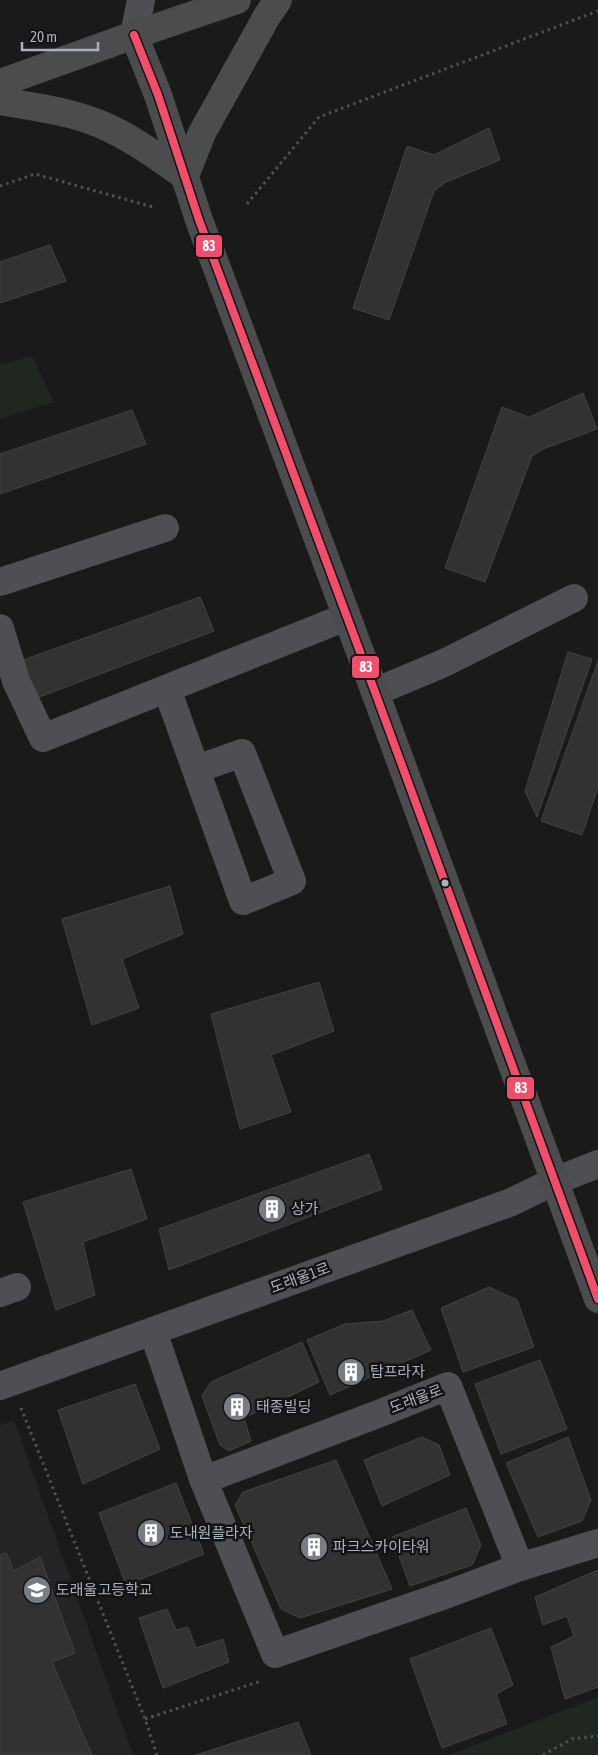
<svg xmlns="http://www.w3.org/2000/svg" width="598" height="1755" font-family="'Asap Condensed','Noto Sans KR',sans-serif">
<style>
.built{fill:#242426}
.green{fill:#1f2720}
.building{fill:#323232;stroke:#424346}
.lines{fill:none;stroke-linecap:round;stroke-linejoin:round}
.path{stroke:#505154;stroke-width:3;stroke-dasharray:2.5 4;stroke-linecap:butt}
.minor{stroke:#4d4f53;stroke-width:28}
.major{stroke:#4b4c4e;stroke-width:28}
.bus-1-casing{stroke:#141416;stroke-width:11}
.bus-1{stroke:#f44d6c;stroke-width:8}
.bus-dot{fill:#abb1bb;stroke:#141416;stroke-width:2}
.labels{text-anchor:middle;stroke-width:5;stroke-linejoin:round;paint-order:stroke}
.poi-label{font-size:15px;fill:#abb1bb;stroke:#141416;text-anchor:start}
.street-label{font-size:15px;fill:#abb1bb;stroke:#141416}
.line-badge{stroke:#141416;stroke-width:2}
.badge-label{font-size:14px;text-anchor:middle;font-weight:bold;fill:#fff}
</style>
<rect width="100%" height="100%" fill="#1a1a1a"/>
<path class="built" d="M14 1420 133 1755H0V1425Z"/>
<g class="green">
<path d="M32 356 54 402 0 419V365Z"/>
<path d="M598 1697V1755H449Z"/>
</g>
<g class="building">
<path d="M489 128 500 160 446 182 434 191 389 320 353 308 407 146 434 155Z"/>
<path d="M50 245 66 281 0 303V262Z"/>
<path d="M583 393 597 429 543 449 532 456 485 582 445 568 502 407 529 417Z"/>
<path d="M132 410 146 444 0 494V454Z"/>
<path d="M200 597 214 631 34 699 20 661Z"/>
<path d="M568 652 592 659 537 817 525 791Z"/>
<path d="M598 661V787L582 835 541 821Z"/>
<path d="M170 886 183 934 122 959 139 1008 92 1025 62 919Z"/>
<path d="M319 982 334 1031 271 1055 291 1112 240 1129 211 1014Z"/>
<path d="M369 1154 382 1189 169 1270 159 1229Z"/>
<path d="M131 1169 147 1219 83 1242 95 1295 56 1310 23 1202Z"/>
<path d="M489 1287 517 1300 534 1347 463 1372 441 1308Z"/>
<path d="M412 1310 431 1350 330 1395 307 1340 345 1324 383 1321Z"/>
<path d="M302 1342 319 1382 244 1418 251 1441 229 1451 220 1445 202 1396 211 1382Z"/>
<path d="M540 1360 567 1429 501 1454 475 1384Z"/>
<path d="M135 1384 160 1449 83 1484 58 1410Z"/>
<path d="M422 1437 439 1445 450 1475 382 1506 364 1460Z"/>
<path d="M568 1437 591 1500 582 1521 538 1537 506 1463Z"/>
<path d="M336 1460 392 1589 300 1618 281 1609 235 1505 243 1492Z"/>
<path d="M176 1483 204 1554 126 1585 99 1513Z"/>
<path d="M466 1508 481 1545 472 1565 410 1586 392 1537Z"/>
<path d="M6 1553 14 1571 40 1557 75 1653 52 1662 92 1755H0V1555Z"/>
<path d="M598 1570V1687L565 1699 551 1647 574 1636 567 1616 543 1625 535 1597Z"/>
<path d="M167 1609 176 1630 188 1627 196 1648 223 1639 229 1662 163 1688 139 1618Z"/>
<path d="M491 1628 513 1685 496 1694 507 1724 442 1748 410 1659Z"/>
<path d="M298 1722 311 1755H196Z"/>
</g>
<g class="lines">
<g class="path">
<path d="M0 186 35 174 153 207"/>
<path d="M247 204 319 117 598 11"/>
<path d="M21 1408 145 1719 157 1755"/>
<path d="M145 1719 261 1681"/>
<path d="M543 1755 572 1739 598 1736"/>
</g>
<g class="minor">
<path d="M134 35 141 0"/>
<path d="M0 582 165 528"/>
<path d="M0 628 16 681 43 738 346 617"/>
<path d="M167 689 243 901 292 881 242 753 197 769"/>
<path d="M375 692 444 663 574 598"/>
<path d="M0 1293 17 1287"/>
<path d="M153 1331 203 1479 275 1654 448 1594 520 1567 598 1543"/>
<path d="M0 1386 509 1203 555 1181 598 1164"/>
<path d="M203 1479 217 1475 378 1414 448 1386 520 1567"/>
</g>
<g class="major">
<path d="M134 35 158 95 199 220 375 692 598 1299"/>
<path d="M0 83 134 35 237 0"/>
<path d="M0 101C34 107 69 111 100 124 131 137 158 157 185 176L202 133 267 16 278 0"/>
</g>
<defs>
<path id="bus-1" d="M134 35 158 95 199 220 375 692 598 1299"/>
</defs>
<use href="#bus-1" class="bus-1-casing"/>
<use href="#bus-1" class="bus-1"/>
</g>
<defs>
<symbol id="building-disc" viewBox="-11 -11 22 22"><circle r="9.5" fill="#787c83" stroke="#141416"/><path d="M-4-6H4V6H1V3H-1V6H-4ZM-2.5-4.3h1.7v1.8h-1.7ZM.8-4.3h1.7v1.8H.8ZM-2.5-1h1.7V.8h-1.7ZM.8-1h1.7V.8H.8Z" fill="#fff"/></symbol>
<symbol id="school-disc" viewBox="-11 -11 22 22"><circle r="9.5" fill="#787c83" stroke="#141416"/><path d="M0-5L7-2L0 1L-7-2ZM-4 1L0 2.5L4 1V4Q0 6-4 4Z" fill="#fff"/></symbol>
</defs>
<g fill-rule="evenodd">
<use href="#building-disc" x="256" y="1193" width="32" height="32"/>
<use href="#building-disc" x="335" y="1356" width="32" height="32"/>
<use href="#building-disc" x="221" y="1391" width="32" height="32"/>
<use href="#building-disc" x="135" y="1517" width="32" height="32"/>
<use href="#building-disc" x="298" y="1531" width="32" height="32"/>
<use href="#school-disc" x="21" y="1574" width="32" height="32"/>
</g>
<circle class="bus-dot" cx="445" cy="883" r="4.5"/>
<g class="labels">
<g class="poi-label">
<text x="291" y="1214">상가</text>
<text x="370" y="1377">탑프라자</text>
<text x="256" y="1412">태종빌딩</text>
<text x="170" y="1538">도내원플라자</text>
<text x="333" y="1552">파크스카이타워</text>
<text x="56" y="1595">도래울고등학교</text>
</g>
<g class="street-label">
<text transform="translate(300 1278) rotate(-20)" y="5">도래울1로</text>
<text transform="translate(416 1399) rotate(-21)" y="5">도래울로</text>
</g>
</g>
<g class="line-badge">
<rect x="195" y="234" width="28" height="24" rx="5" fill="#f44d6c"/>
<rect x="351" y="655" width="29" height="24" rx="5" fill="#f44d6c"/>
<rect x="506" y="1076" width="29" height="24" rx="5" fill="#f44d6c"/>
</g>
<g class="badge-label">
<text x="209" y="251">83</text>
<text x="366" y="672">83</text>
<text x="521" y="1093">83</text>
</g>
<path d="M22 42v8h76v-8" fill="none" stroke="#abb1bb" stroke-width="2.5"/>
<text x="30" y="42" font-size="15" fill="#abb1bb" stroke="#141416" stroke-width="4" paint-order="stroke">20 m</text>
</svg>
